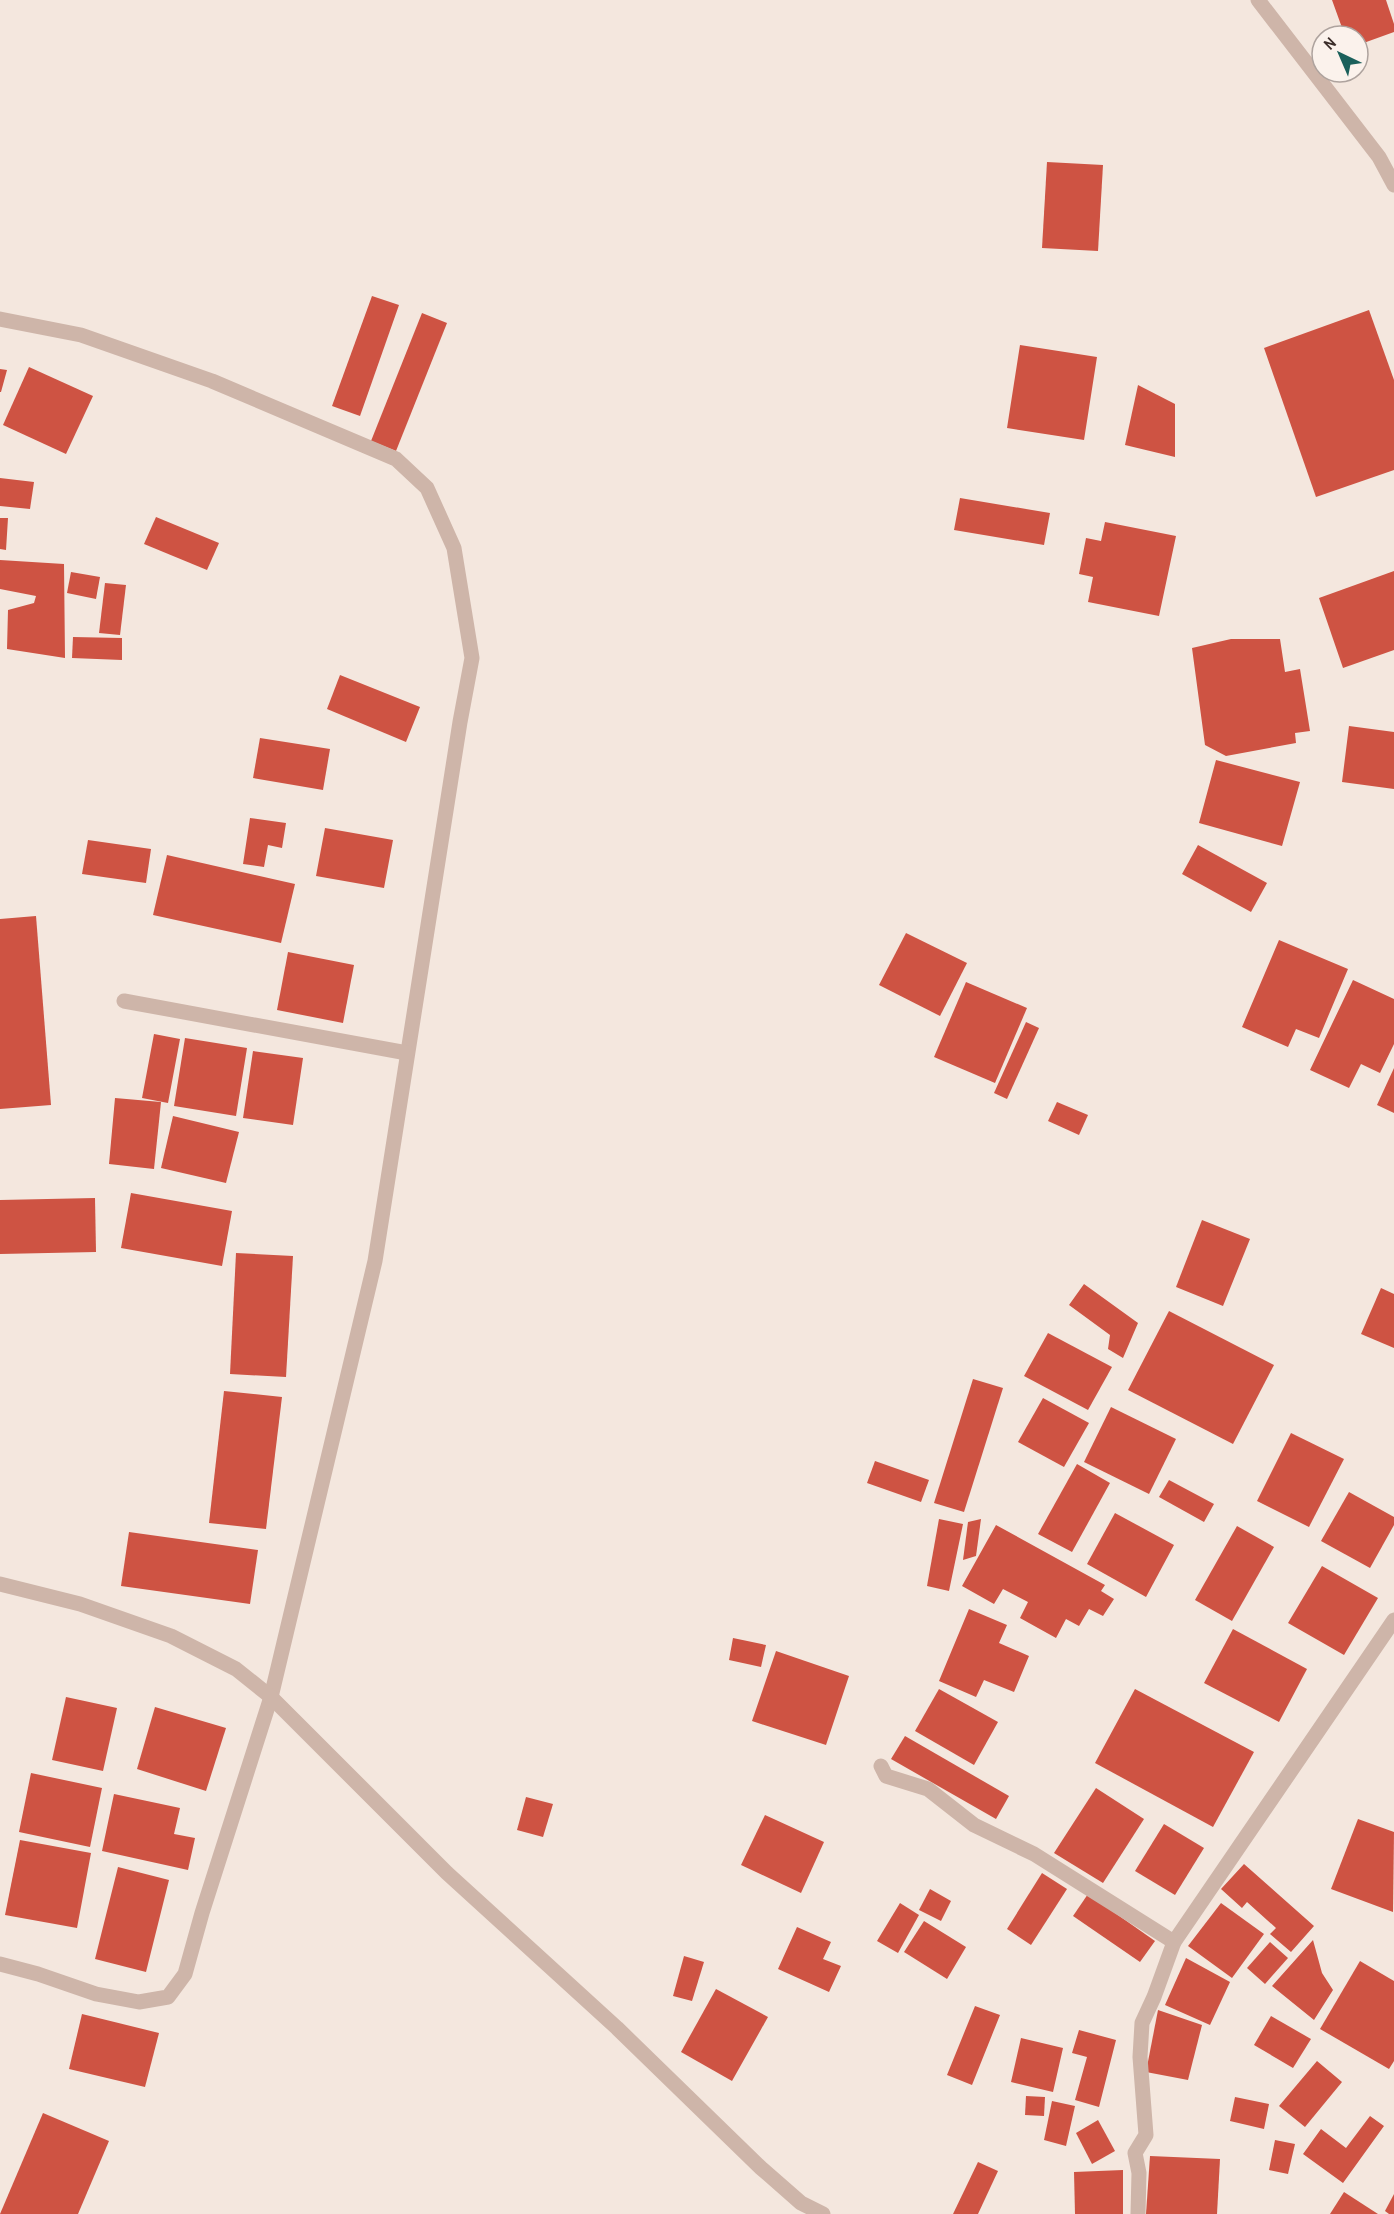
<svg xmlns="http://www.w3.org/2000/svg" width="1394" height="2214" font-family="'Archivo Narrow',sans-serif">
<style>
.building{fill:#ce5343}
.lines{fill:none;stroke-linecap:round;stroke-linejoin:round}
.minor{stroke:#ceb5a9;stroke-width:15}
</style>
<rect width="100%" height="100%" fill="#f4e7de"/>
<g class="building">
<path d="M1332 0H1386L1394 24V32L1358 45V36H1345Z"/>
<path d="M1047 162 1103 165 1098 251 1042 248Z"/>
<path d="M372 296 399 305 360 416 332 406Z"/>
<path d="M1369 310 1394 380V470L1316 497 1264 348Z"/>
<path d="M422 313 447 323 396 451 371 441Z"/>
<path d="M1020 345 1097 357 1084 440 1007 428Z"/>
<path d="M29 367 93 396 66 454 3 425Z"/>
<path d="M0 369 7 370 1 392H0Z"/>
<path d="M1138 385 1175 404V457L1125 445Z"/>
<path d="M0 478 34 482 30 509 0 506Z"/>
<path d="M960 498 1050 513 1044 545 954 530Z"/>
<path d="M156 517 219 543 207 570 144 544Z"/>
<path d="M0 518H8L6 550 0 549Z"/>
<path d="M1105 522 1176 536 1159 616 1088 602 1093 577 1079 574 1086 538 1101 541Z"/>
<path d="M0 560 64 564 65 658 7 649 8 610 34 603 36 596 0 589Z"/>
<path d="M1394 571V650L1343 668 1319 598Z"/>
<path d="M71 572 100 577 96 599 67 593Z"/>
<path d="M105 583 126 585 120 635 99 633Z"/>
<path d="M73 637 122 638V660L72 658Z"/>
<path d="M1231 639H1280L1285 672 1300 669 1310 731 1295 733 1296 743 1226 756 1205 745 1192 648Z"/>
<path d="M340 675 420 707 406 742 327 709Z"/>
<path d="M1349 726 1394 732V789L1342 782Z"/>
<path d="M260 738 330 749 323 790 253 778Z"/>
<path d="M1216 760 1300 782 1282 846 1199 823Z"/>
<path d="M250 818 286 823 282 848 268 845 264 867 243 864Z"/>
<path d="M325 828 393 840 384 888 316 876Z"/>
<path d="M88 840 151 849 146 883 82 874Z"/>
<path d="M1198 845 1267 883 1251 912 1182 874Z"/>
<path d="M167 855 295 884 281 943 153 915Z"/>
<path d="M36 916 51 1105 0 1109V919Z"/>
<path d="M906 933 967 963 940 1016 879 985Z"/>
<path d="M1279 940 1348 969 1319 1038 1296 1029 1288 1047 1242 1027Z"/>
<path d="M288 952 354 965 343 1023 277 1010Z"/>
<path d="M1353 980 1394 999V1044L1380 1073 1361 1064 1349 1088 1310 1070Z"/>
<path d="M966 982 1027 1008 995 1083 934 1057Z"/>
<path d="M1026 1022 1039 1028 1007 1099 994 1093Z"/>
<path d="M154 1034 180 1039 168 1103 142 1098Z"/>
<path d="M185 1038 247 1048 236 1116 174 1106Z"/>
<path d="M253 1051 303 1058 293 1125 243 1118Z"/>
<path d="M1394 1068V1113L1377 1105Z"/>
<path d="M115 1098 161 1102 154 1169 109 1164Z"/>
<path d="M1057 1102 1088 1115 1079 1135 1048 1121Z"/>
<path d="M173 1116 239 1132 226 1183 161 1168Z"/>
<path d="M131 1193 232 1211 222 1266 121 1248Z"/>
<path d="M95 1198 96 1252 0 1254V1200Z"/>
<path d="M1202 1220 1250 1239 1223 1306 1176 1287Z"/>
<path d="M236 1253 293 1256 286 1377 230 1374Z"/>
<path d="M1084 1284 1138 1323 1123 1358 1108 1349 1110 1335 1069 1305Z"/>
<path d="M1381 1288 1394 1294V1348L1361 1334Z"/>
<path d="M1169 1311 1274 1365 1233 1444 1128 1390Z"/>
<path d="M1048 1333 1112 1367 1088 1410 1024 1376Z"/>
<path d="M973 1379 1003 1388 964 1512 934 1503Z"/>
<path d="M224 1391 282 1397 266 1529 209 1523Z"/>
<path d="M1043 1398 1089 1423 1064 1467 1018 1442Z"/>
<path d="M1111 1407 1176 1439 1149 1494 1084 1462Z"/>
<path d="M1291 1433 1344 1459 1309 1527 1257 1501Z"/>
<path d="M875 1461 929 1480 921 1502 867 1483Z"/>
<path d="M1077 1464 1110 1483 1072 1552 1038 1534Z"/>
<path d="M1169 1480 1214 1504 1204 1522 1159 1497Z"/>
<path d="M1349 1492 1394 1517V1525L1370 1568 1321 1541Z"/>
<path d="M1115 1513 1174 1545 1146 1597 1087 1564Z"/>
<path d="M939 1519 963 1524 949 1591 927 1586Z"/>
<path d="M981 1519 976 1556 963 1560 968 1522Z"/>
<path d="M996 1525 1105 1585 1101 1591 1114 1599 1103 1616 1089 1609 1079 1626 1066 1619 1056 1638 1020 1618 1028 1602 1003 1589 994 1604 962 1586Z"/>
<path d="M1237 1526 1274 1547 1232 1621 1195 1600Z"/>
<path d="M129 1532 258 1550 250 1604 121 1586Z"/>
<path d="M1322 1566 1378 1598 1344 1655 1288 1623Z"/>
<path d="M969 1609 1007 1625 999 1643 1029 1656 1014 1692 984 1680 976 1697 939 1681Z"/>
<path d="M1233 1629 1307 1669 1279 1722 1204 1683Z"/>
<path d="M733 1638 766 1645 761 1667 729 1660Z"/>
<path d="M776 1651 849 1676 826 1745 752 1721Z"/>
<path d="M939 1689 998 1722 974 1765 915 1731Z"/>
<path d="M1135 1689 1254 1752 1213 1827 1095 1763Z"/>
<path d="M66 1697 117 1708 103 1771 52 1760Z"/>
<path d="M155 1707 226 1728 206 1791 137 1769Z"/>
<path d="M905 1736 1009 1796 996 1819 891 1759Z"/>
<path d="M31 1773 102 1788 90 1847 19 1832Z"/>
<path d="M1096 1788 1144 1819 1103 1883 1054 1853Z"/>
<path d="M114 1794 180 1808 174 1834 195 1838 188 1870 102 1851Z"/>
<path d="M526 1797 553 1804 543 1837 517 1830Z"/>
<path d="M765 1815 824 1842 801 1893 741 1865Z"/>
<path d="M1358 1819 1394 1832 1393 1912 1331 1889Z"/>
<path d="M1164 1824 1204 1848 1175 1895 1135 1871Z"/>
<path d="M20 1840 91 1853 77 1928 5 1915Z"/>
<path d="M1244 1864 1314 1926 1291 1952 1270 1934 1276 1928 1247 1902 1242 1908 1221 1889Z"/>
<path d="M118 1867 169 1880 146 1972 95 1959Z"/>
<path d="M1042 1873 1067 1889 1031 1945 1007 1929Z"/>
<path d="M930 1889 951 1901 941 1921 919 1910Z"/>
<path d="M1088 1894 1155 1941 1140 1962 1073 1916Z"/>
<path d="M900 1903 919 1915 898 1953 877 1941Z"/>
<path d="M1221 1903 1264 1934 1232 1978 1188 1946Z"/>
<path d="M924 1921 966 1947 947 1979 904 1952Z"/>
<path d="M797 1927 831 1942 823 1959 841 1966 829 1992 778 1969Z"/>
<path d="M1313 1940 1322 1973 1333 1990 1314 2020 1272 1986Z"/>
<path d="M1270 1942 1288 1958 1265 1984 1247 1968Z"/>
<path d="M684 1956 704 1962 692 2001 673 1996Z"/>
<path d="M1186 1958 1230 1982 1210 2025 1165 2005Z"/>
<path d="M1360 1961 1394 1981V2061L1389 2069 1320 2029Z"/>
<path d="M716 1989 768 2017 732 2081 681 2052Z"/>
<path d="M975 2006 1000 2015 972 2085 947 2075Z"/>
<path d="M1158 2010 1202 2025 1188 2080 1146 2072Z"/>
<path d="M82 2014 159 2033 145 2087 69 2069Z"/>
<path d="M1271 2016 1311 2039 1293 2068 1254 2045Z"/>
<path d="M1079 2030 1116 2040 1099 2107 1075 2100 1087 2057 1072 2053Z"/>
<path d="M1021 2038 1063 2048 1053 2092 1011 2082Z"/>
<path d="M1317 2061 1342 2082 1305 2127 1279 2106Z"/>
<path d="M1026 2096 1045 2097 1044 2116 1025 2115Z"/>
<path d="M1235 2097 1269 2104 1264 2129 1230 2121Z"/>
<path d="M1052 2101 1075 2106 1066 2146 1044 2140Z"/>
<path d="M43 2113 109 2141 78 2214H0Z"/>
<path d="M1370 2116 1384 2126 1343 2183 1303 2154 1321 2129 1346 2148Z"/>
<path d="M1098 2120 1115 2151 1092 2164 1076 2133Z"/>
<path d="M1275 2140 1295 2144 1288 2174 1269 2170Z"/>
<path d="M1150 2156 1220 2159 1217 2214H1146Z"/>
<path d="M978 2162 998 2171 978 2214H953Z"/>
<path d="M1123 2170V2214H1075L1074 2172Z"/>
<path d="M1344 2192 1378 2214H1330Z"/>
<path d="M1394 2194V2214H1389L1385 2211Z"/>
</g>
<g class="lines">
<g class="minor">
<path d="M1258 0 1379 157 1394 185"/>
<path d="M0 319 81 335 212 381 396 459 427 488 454 548 472 658 460 722 375 1261 271 1697 202 1913 185 1974 168 1997 139 2002 96 1994 38 1974 0 1964"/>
<path d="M124 1001 407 1053"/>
<path d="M0 1584 80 1604 171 1636 236 1669 271 1697 447 1873 617 2028 761 2168 801 2203 823 2214"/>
<path d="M881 1766 886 1776 928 1789 974 1825 1034 1854 1174 1942"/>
<path d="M1138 2214 1139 2173 1135 2153 1146 2135 1140 2057 1142 2023 1154 1997 1174 1942 1394 1620"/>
</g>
</g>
<g transform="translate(1340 54) rotate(316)"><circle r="28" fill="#fbf2ec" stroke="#aea39e" stroke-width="1.5"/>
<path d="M0-4.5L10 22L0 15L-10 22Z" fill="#1b605b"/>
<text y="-9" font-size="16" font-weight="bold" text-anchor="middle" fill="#3b2d29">N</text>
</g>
</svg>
